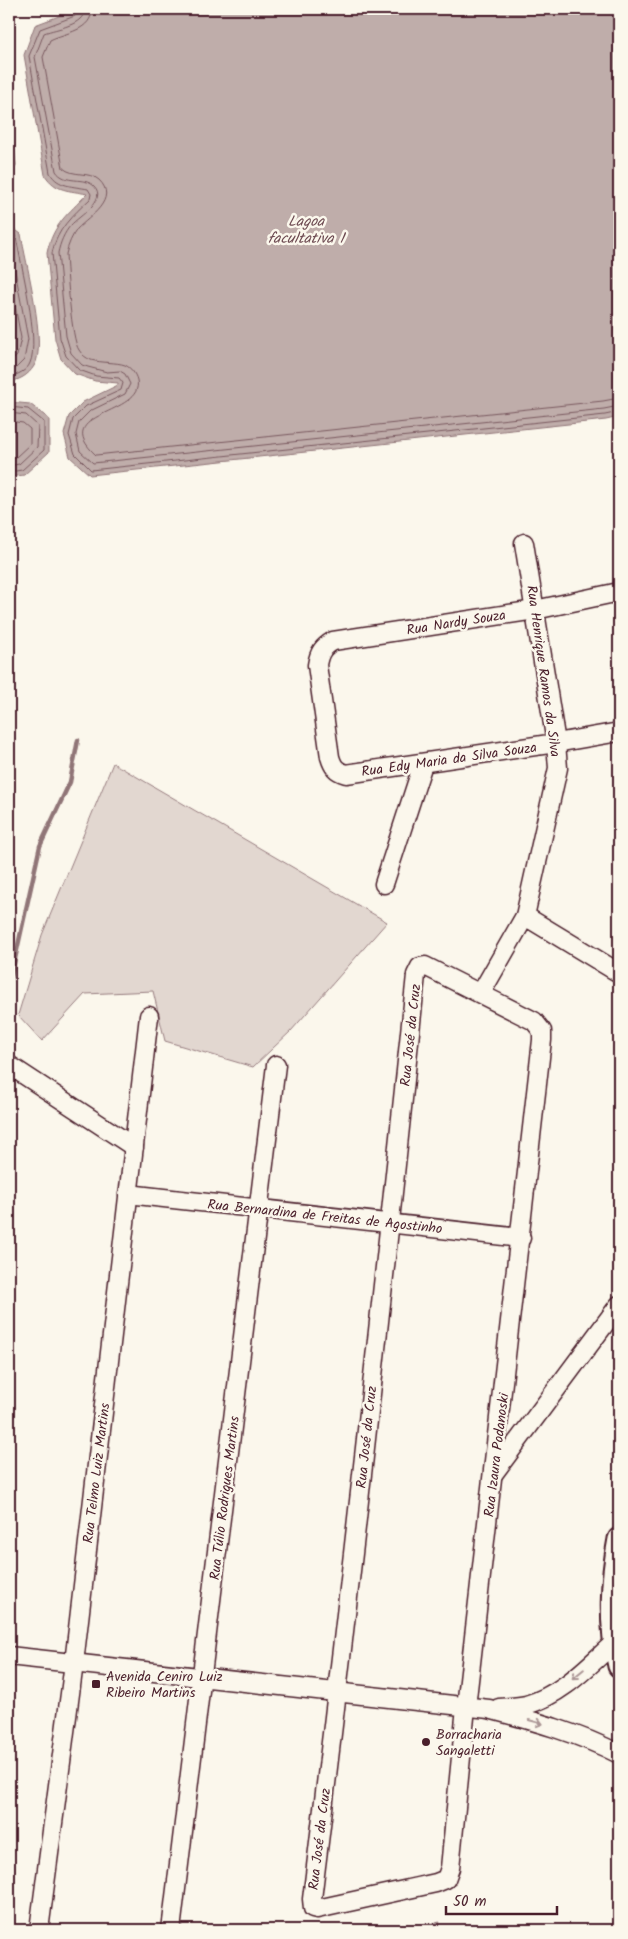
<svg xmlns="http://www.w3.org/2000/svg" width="628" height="1939" font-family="Kalam,sans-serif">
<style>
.green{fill:#e2d7d0;stroke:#967b7e}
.water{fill:#bfadaa;stroke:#907477}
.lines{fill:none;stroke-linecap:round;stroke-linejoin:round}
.shore{stroke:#79585e;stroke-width:1}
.stream{stroke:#907477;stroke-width:4.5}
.minor-casing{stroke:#4a1f2b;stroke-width:21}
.major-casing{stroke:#4a1f2b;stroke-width:25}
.minor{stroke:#fbf7ec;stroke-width:18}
.major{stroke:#fbf7ec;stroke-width:21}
.oneway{stroke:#ab9695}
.poi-dot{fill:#4a1f2b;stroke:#fbf7ec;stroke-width:2}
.labels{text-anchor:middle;stroke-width:5;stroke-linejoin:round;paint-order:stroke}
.street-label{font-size:14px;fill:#4a1f2b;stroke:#fbf7ec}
.poi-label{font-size:14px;fill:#4a1f2b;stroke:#fbf7ec;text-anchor:start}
.water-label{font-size:15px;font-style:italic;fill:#6d4a51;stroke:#fbf7ec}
</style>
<rect width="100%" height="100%" fill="#fbf7ec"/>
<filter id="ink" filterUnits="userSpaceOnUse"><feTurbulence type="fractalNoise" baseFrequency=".02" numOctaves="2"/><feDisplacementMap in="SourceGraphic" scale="10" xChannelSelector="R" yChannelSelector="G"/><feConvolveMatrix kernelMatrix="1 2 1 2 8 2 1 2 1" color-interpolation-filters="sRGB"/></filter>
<g filter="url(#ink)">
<g class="green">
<path d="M113 763 387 922 291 1031 253 1067 165 1041 153 991 85 994 42 1041 18 1015 42 935Z"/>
<path d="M440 1922 436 1930H401Z"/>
</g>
<g class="water">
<path d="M73 9H619V417L606 420 90 475 70 457 64 434 69 416 83 402 118 385V383L95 381 75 374 61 359 55 339 47 253C53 224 68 214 87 194 69 190 56 192 45 175L24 55 35 25 75 10Z"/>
<path d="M9 98 16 165 9 180Z"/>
<path d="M9 225 21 234C25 260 48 346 34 366 28 376 19 380 9 382Z"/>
<path d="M9 402 30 404 49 419V452L24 475 9 477Z"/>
</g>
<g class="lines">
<g class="shore">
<path d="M79 9 75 16 40 29 29 56 50 173C58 187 73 186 88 189L91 194 90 199C72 216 57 229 52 253L60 338 66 356 79 370 96 376 119 378 123 383 121 390 86 406 73 419 69 435 75 454 91 470 605 415 619 412"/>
<path d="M85 9C84 26 57 28 44 33L35 57 56 171C65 185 84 176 94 186 108 200 79 216 71 225 64 233 60 243 58 253L66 336 71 353 82 365 88 367 107 372 120 371 125 374 130 384 125 394 90 411 79 422 76 434 80 451 93 463 604 409 619 406"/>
<path d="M92 9C92 31 66 32 50 40L43 57 63 168C73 177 89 171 99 180 119 199 89 217 77 229 72 236 68 245 66 254 67 271 71 339 79 350 82 355 86 358 91 360 101 363 117 362 125 365 131 368 135 373 137 380 145 416 48 411 96 455L603 401 619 398"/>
<path d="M9 231 16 237C21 264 40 341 30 363 27 371 17 375 9 377"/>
<path d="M9 239 28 339 24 360 15 369 9 370"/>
<path d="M9 273 21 338 17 356 9 363"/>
<path d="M9 407 28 409 44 422V450L22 470 9 472"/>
<path d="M9 413 26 415 38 426 37 447 19 464 9 466"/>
<path d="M9 421 23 423 30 429V444L16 457 9 458"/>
</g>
<path class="stream" d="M9 986 40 846 70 782 78 740"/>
<defs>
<g id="minor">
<path d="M619 592 535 610 333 641C323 647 319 652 317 665L330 757C333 767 336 771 346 774L556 743 619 732"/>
<path d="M384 884 423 764"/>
<path d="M525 916 619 973"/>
<path d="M425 966 534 1021 542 1031V1040L466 1707 450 1868 446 1879 436 1883 317 1909 313 1908 312 1899C350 1591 384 1283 416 975L420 967Z"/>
<path d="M481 993 525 916 558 768 556 743 524 543"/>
<path d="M9 1065 134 1147"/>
<path d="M128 1194 521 1238"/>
<path d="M494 1473 619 1305"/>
<path d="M9 1656 489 1709C534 1721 578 1733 619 1754"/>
<path d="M499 1708C508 1707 518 1707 526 1705 562 1695 588 1666 615 1642"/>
<path d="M39 1930 74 1663 149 1016"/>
<path d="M171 1930 276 1065"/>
</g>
<path id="major" d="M619 1539C611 1579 609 1626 619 1666"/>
</defs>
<use href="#minor" class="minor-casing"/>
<use href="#major" class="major-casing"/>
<use href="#minor" class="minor"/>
<use href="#major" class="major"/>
</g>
<defs><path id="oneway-shaft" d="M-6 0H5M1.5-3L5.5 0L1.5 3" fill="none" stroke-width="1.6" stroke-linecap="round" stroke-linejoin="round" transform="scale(1.25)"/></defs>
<g class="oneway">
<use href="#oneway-shaft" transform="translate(578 1674) rotate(141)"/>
<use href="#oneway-shaft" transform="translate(536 1722) rotate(15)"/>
</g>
</g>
<g class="poi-dot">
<rect x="91" y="1679" width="10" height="10" rx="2.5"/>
<circle cx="426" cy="1742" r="5"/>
</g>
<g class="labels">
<g class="street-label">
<text transform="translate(456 622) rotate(-9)" y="5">Rua Nardy Souza</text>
<text transform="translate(544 671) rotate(82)" y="5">Rua Henrique Ramos da Silva</text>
<text transform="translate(449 759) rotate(-8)" y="5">Rua Edy Maria da Silva Souza</text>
<text transform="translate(410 1035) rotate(-84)" y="5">Rua José da Cruz</text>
<text transform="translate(325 1216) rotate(6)" y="5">Rua Bernardina de Freitas de Agostinho</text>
<text transform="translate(366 1437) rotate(-84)" y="5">Rua José da Cruz</text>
<text transform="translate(496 1455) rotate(-83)" y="5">Rua Izaura Podanoski</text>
<text transform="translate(96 1473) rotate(-83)" y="5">Rua Telmo Luiz Martins</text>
<text transform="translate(224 1498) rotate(-83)" y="5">Rua Túlio Rodrigues Martins</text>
<text transform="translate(319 1839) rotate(-83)" y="5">Rua José da Cruz</text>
</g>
<g class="poi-label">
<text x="106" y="1681">Avenida Ceniro Luiz<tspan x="106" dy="16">Ribeiro Martins</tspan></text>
<text x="436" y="1739">Borracharia<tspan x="436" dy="16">Sangaletti</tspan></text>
</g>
<g class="water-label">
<text x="306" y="226">Lagoa<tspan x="306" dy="17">facultativa 1</tspan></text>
</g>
</g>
<rect width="628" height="1939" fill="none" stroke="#fbf7ec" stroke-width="30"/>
<rect x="15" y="15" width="598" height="1909" fill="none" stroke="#4a1f2b" stroke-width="2" filter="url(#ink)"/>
<path d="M446 1906v8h111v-8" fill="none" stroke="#4a1f2b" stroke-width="2.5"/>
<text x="453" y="1906" font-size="15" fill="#4a1f2b" stroke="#fbf7ec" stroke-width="4" paint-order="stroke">50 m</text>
</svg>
